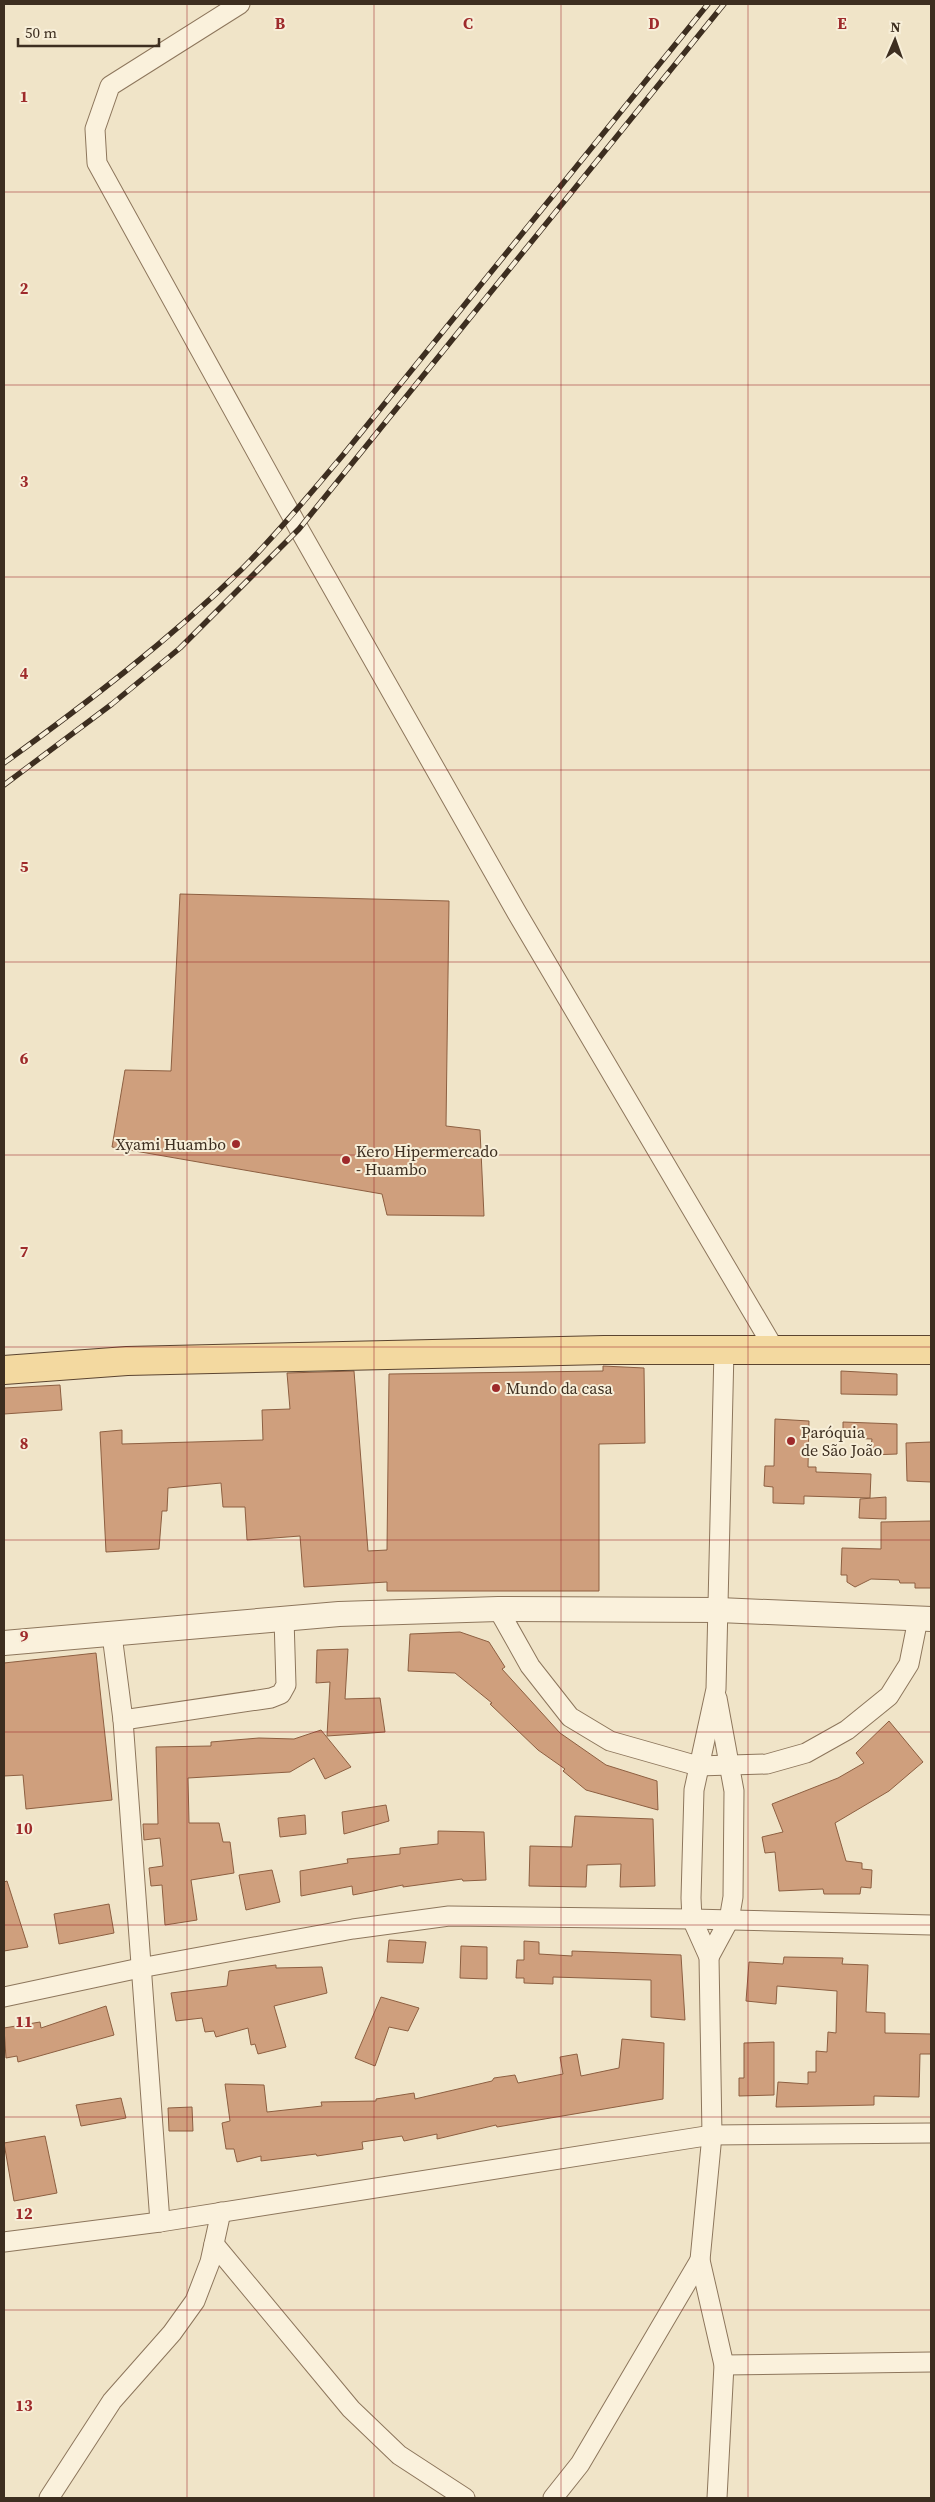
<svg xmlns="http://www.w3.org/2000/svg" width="935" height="2502" font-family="'Source Serif 4',serif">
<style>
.building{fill:#cf9f7d;stroke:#8d5f41}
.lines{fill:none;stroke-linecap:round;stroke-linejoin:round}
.minor-casing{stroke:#8d765c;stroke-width:21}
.tertiary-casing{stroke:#8d765c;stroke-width:26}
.primary-casing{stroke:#5b4430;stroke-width:30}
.minor{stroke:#faf1dc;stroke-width:19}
.tertiary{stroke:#faf1dc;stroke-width:24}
.primary{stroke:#f3d9a0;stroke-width:28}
.rail-casing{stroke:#3d2e20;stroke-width:5.5}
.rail{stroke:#f7eed8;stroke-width:4;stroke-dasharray:11;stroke-linecap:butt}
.grid{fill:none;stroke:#9e2a2b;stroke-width:1;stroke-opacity:0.55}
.poi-dot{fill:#9e2a2b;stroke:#f7eed8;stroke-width:2}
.labels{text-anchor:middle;stroke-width:4;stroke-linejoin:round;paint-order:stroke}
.poi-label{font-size:16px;fill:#3d2e20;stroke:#f7eed8;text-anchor:start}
.grid-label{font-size:16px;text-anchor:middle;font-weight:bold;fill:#9e2a2b;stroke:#f7eed8;stroke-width:4;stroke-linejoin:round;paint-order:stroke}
</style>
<rect width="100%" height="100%" fill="#f0e4c8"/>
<g class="building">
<path d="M180 894 449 901 446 1126 480 1130 484 1216 387 1215 382 1194 112 1147 125 1070 171 1071Z"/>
<path d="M603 1366 644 1368 645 1443 599 1444V1591H387V1582L304 1587 300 1536 247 1540 245 1507H223L221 1483 168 1488 167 1511H162L159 1549 106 1552 100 1432 122 1430V1444L263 1440 262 1410 290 1409 287 1373 354 1371 368 1551 387 1550 389 1374 603 1371Z"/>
<path d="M841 1371 897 1374V1395L841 1394Z"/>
<path d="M60 1385 62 1410 4 1414V1388Z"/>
<path d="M775 1419 809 1421 808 1467H816V1472L871 1474 870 1498 804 1496V1504L773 1503V1487L764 1486 765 1466H774Z"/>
<path d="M843 1422 897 1424V1454L870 1455 872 1439 843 1438Z"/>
<path d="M931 1442V1482L907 1481 906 1443Z"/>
<path d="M886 1497V1519L859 1518 860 1499Z"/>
<path d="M931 1521V1588H915V1583H900L899 1580 871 1579 855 1587 847 1582V1575H841L842 1548 881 1549V1522Z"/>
<path d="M460 1632 489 1642 505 1667 502 1669 560 1733 606 1765 657 1781 658 1810 586 1790 563 1771 565 1769 538 1750 490 1704 492 1703 455 1673 408 1671 410 1634Z"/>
<path d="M348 1649 345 1699 380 1698 385 1732 327 1736 330 1682 316 1683 317 1650Z"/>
<path d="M96 1653 112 1800 26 1809 23 1775 4 1776V1663Z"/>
<path d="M889 1721 923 1762 889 1791 835 1823 846 1861 862 1863V1869L872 1870 871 1888 861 1887 860 1894H824L823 1889 779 1891 775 1852 765 1853 762 1837 783 1832 772 1804 838 1778 864 1763 856 1753Z"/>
<path d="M321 1730 351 1767 325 1779 314 1758 290 1772 188 1778 189 1823H219L223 1842H230L234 1873 191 1880 197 1920 165 1925 162 1885 151 1886 149 1868 163 1866 160 1838 144 1840 143 1824H158L156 1747 211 1746V1742L259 1738 294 1739Z"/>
<path d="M386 1805 389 1821 344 1834 342 1812Z"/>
<path d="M305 1815 306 1834 280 1837 278 1818Z"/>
<path d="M575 1816 653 1819 655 1886 620 1887 621 1864 587 1865 586 1887 529 1886 530 1846 572 1847Z"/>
<path d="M438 1831 484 1832 486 1880 463 1881 462 1879 403 1887V1885L353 1895 352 1886 301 1896 300 1871 348 1863 347 1859 400 1854V1848L438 1844Z"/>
<path d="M272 1870 280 1902 246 1910 239 1875Z"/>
<path d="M7 1881 28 1947 4 1951V1882Z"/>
<path d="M109 1904 114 1933 59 1944 54 1914Z"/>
<path d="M389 1940 426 1942 423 1963 387 1962Z"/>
<path d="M524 1941 539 1942V1954L572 1956V1951L681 1955 685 2020 651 2017V1980L553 1977V1984L524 1983V1978H516L517 1960H524Z"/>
<path d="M461 1946 487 1947V1979L460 1978Z"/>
<path d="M784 1957 843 1958 842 1964 868 1965 866 2012 885 2013V2033L931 2034V2054H920L919 2097 874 2096V2105L776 2107 778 2082 808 2084V2072H816V2051L827 2052 828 2032 836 2033 837 1991 777 1986 776 2004 746 2001 749 1962 783 1964Z"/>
<path d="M276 1965V1968L322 1967 327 1993 274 2006 286 2047 258 2054 255 2044 251 2045 248 2028 216 2037 214 2031 205 2032 202 2018 176 2021 171 1993 227 1986 229 1971Z"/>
<path d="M381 1997 419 2008 408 2031 389 2027 375 2066 355 2058Z"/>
<path d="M106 2006 114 2035 18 2062 17 2056 6 2058 4 2028 40 2022 41 2028Z"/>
<path d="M622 2039 664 2043 663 2099 497 2127 496 2125 437 2139V2134L404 2141 402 2136 362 2142 363 2149 317 2156 316 2154 261 2161V2156L237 2162 234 2149H226L222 2123 230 2121 225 2084 264 2085 267 2112 322 2106 321 2102 376 2101V2099L414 2093 415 2099 492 2081 494 2078 515 2075 518 2083 563 2074 560 2057 577 2054 581 2076 619 2068Z"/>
<path d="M774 2042V2095L739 2096V2078H744V2043Z"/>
<path d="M121 2098 126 2118 81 2126 76 2105Z"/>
<path d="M192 2107 193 2131H169L168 2108Z"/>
<path d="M45 2136 57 2193 14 2201 4 2143Z"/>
</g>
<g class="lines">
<defs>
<g id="minor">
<path d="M240 4 110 86 95 129 97 163 299 529 517 913 775 1350"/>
<path d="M498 1609 530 1666 570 1717 610 1741 698 1766 767 1764 806 1753 847 1730 889 1696 909 1664 918 1619"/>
<path d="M112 1635 123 1720 160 2222"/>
<path d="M123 1720 271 1698 281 1694 286 1685 284 1618"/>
<path d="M709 1957 729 1920 733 1897 734 1791 717 1698"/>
<path d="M4 1997 140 1968 353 1929 449 1916 692 1919 931 1925"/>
<path d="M4 2242 160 2222 712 2135 931 2133"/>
<path d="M214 2244 351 2409 399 2455 465 2498"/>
<path d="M724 2365 931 2362"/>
<path d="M49 2498 112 2401 172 2333 195 2301 210 2262 221 2212"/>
<path d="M553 2498 580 2464 700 2260"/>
<path d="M717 2498 724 2365 700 2260 712 2135 709 1957 692 1919 691 1898 694 1790 716 1689 724 1350"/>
</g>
<path id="tertiary" d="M4 1643 339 1614 498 1609 719 1610 931 1619"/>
<path id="primary" d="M4 1370 127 1361 604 1350H931"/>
</defs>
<use href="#minor" class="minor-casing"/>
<use href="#tertiary" class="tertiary-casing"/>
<use href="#primary" class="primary-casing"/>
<use href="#minor" class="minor"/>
<use href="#tertiary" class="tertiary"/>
<use href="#primary" class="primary"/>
<defs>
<g id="rail">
<path d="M4 763C87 703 168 641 242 569 278 533 310 494 343 455L708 4"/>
<path d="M4 785 112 704 180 648 299 529 724 4"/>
</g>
</defs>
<use href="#rail" class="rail-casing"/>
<use href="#rail" class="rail"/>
</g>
<path class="grid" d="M187 4V2498M374 4V2498M561 4V2498M748 4V2498M4 192H931M4 385H931M4 577H931M4 770H931M4 962H931M4 1155H931M4 1347H931M4 1540H931M4 1732H931M4 1925H931M4 2117H931M4 2310H931"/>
<g class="poi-dot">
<circle cx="236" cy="1144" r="5"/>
<circle cx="346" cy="1160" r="5"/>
<circle cx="496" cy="1388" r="5"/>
<circle cx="791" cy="1441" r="5"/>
</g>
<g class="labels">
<g class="poi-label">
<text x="226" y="1150" text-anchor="end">Xyami Huambo</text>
<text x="356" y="1157">Kero Hipermercado<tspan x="356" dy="18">- Huambo</tspan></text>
<text x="506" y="1394">Mundo da casa</text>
<text x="801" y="1438">Paróquia<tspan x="801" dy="18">de São João</tspan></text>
</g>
</g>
<g class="grid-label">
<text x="280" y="29">B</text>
<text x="468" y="29">C</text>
<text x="654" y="29">D</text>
<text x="842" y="29">E</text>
<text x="24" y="102">1</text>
<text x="24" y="294">2</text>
<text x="24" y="487">3</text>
<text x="24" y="679">4</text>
<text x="24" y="872">5</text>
<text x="24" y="1064">6</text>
<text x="24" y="1257">7</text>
<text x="24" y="1449">8</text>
<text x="24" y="1642">9</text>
<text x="24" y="1834">10</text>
<text x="24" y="2027">11</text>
<text x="24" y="2219">12</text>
<text x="24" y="2411">13</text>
</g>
<rect width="935" height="2502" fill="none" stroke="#3d2e20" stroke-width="10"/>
<g transform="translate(895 40) rotate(2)" stroke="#f7eed8" stroke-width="4" paint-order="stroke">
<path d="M0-4L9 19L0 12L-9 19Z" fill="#3d2e20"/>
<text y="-8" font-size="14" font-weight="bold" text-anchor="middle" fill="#3d2e20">N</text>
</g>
<path d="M18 38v8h141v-8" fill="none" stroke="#3d2e20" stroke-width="2.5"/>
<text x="25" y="38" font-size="15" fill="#3d2e20" stroke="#f7eed8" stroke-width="4" paint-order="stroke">50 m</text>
</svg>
